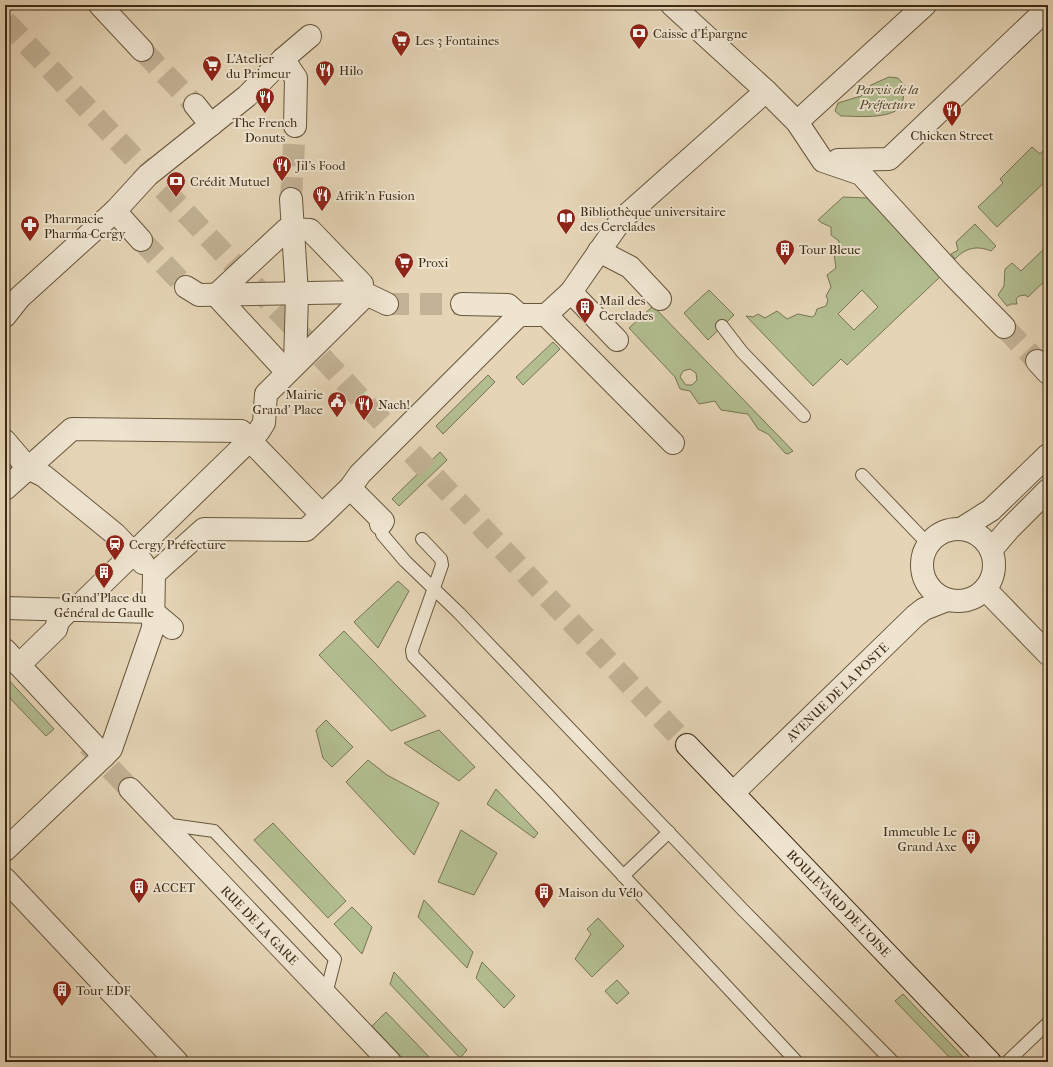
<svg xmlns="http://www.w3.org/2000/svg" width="1053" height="1067" font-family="'IM FELL French Canon',serif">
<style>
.green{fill:#b2be90;stroke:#787452;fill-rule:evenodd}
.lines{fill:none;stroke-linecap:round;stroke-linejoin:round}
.street-tunnel{stroke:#c3b396;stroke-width:22;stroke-dasharray:22 11;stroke-linecap:butt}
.secondary-tunnel{stroke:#c3b396;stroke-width:22;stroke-dasharray:22 11;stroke-linecap:butt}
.lane-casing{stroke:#67563c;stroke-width:14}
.street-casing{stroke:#67563c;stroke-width:24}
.secondary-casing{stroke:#3d2b14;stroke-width:24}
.lane{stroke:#eee4d0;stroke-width:12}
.street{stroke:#eee4d0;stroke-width:22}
.secondary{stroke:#eee4d0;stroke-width:22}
.labels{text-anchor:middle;stroke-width:4;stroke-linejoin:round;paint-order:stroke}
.poi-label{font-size:13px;fill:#3d2b14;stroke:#eee4d0;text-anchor:start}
.park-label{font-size:13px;font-style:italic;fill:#54482d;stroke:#eee4d0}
.street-label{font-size:13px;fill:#3d2b14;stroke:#eee4d0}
</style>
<rect width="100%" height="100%" fill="#e5d5b6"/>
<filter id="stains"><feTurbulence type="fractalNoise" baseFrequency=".005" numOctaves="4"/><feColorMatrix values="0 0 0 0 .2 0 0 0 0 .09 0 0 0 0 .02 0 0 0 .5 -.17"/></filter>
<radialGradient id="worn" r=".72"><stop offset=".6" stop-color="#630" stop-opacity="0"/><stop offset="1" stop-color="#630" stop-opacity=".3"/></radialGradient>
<g class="green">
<path d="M889 77 898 78 904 85C904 91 904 100 901 106 891 120 855 116 841 116L835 111 838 103 861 96 871 85Z"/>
<path d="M1048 146V179L997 227 978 207 1003 183 1000 179 1032 147 1040 154Z"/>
<path d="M843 197 867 198 941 276 847 365 841 359 813 386 746 316 753 317 758 314 765 318 777 311 787 319 798 314 812 317 815 315 817 309 826 306 828 300 826 296 831 287 827 275 836 268 834 254 839 246V241L831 235V227L822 223 818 220ZM862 290 878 307 854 330 838 314Z"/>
<path d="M975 224 996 246 991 251C977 245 965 248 955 259L951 254 958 250 956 242Z"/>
<path d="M1048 245V278L1028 297 1025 295 1019 296 1016 299 1017 304H1011L1007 306 998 295 1004 286 1005 269 1012 263 1021 271Z"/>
<path d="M709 290 734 315 708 340 684 313Z"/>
<path d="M653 306 793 451 788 454 785 453 768 434 758 429 748 414C738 413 730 411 721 410L715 401 699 404 690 391 680 389 675 377 629 328ZM690 369 696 373 697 380 692 385H686L680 377 683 371Z"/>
<path d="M553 342 560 349 523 385 516 377Z"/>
<path d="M488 375 495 382 443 434 436 426Z"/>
<path d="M440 452 447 460 399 506 392 499Z"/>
<path d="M398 581 409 591 378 648 354 622Z"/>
<path d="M344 631 426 716 391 731 319 655Z"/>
<path d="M5 676 54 729 46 736 5 693Z"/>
<path d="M326 720 353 747 332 767 323 758 316 730Z"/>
<path d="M439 730 475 767 459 781 404 743Z"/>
<path d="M368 760 387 775 439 803 414 855 346 782Z"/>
<path d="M496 789 538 833 534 838 487 804Z"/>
<path d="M273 823 346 901 328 918 254 840Z"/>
<path d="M461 830 497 853 474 895 438 882Z"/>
<path d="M424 900 473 952 467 968 418 917Z"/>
<path d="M352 907 372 927 362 954 334 924Z"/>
<path d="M598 918 624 946 592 977 575 959 591 934 587 929Z"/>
<path d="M482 962 515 996 504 1008 476 978Z"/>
<path d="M394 972 467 1050 460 1058 390 984Z"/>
<path d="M617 980 629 993 617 1004 605 991Z"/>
<path d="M903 994 968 1062H954L895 1001Z"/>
<path d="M386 1012 434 1062H406L372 1026Z"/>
</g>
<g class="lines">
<g class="street-tunnel">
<path d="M142 50 195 105"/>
<path d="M291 199 295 126"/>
<path d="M141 240 186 287"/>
<path d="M387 304H462"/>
<path d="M1004 327 1037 361"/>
<path d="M88 745 130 789"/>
</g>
<path class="secondary-tunnel" d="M5 21 687 745"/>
<defs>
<g id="lane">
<path d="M722 326 742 352 804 416"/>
<path d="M862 475 928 544"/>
<path d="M382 534 405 561 459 613 743 910 893 1062"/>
<path d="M422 539 441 559 442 565 412 650 413 656 547 794 797 1062"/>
<path d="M164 824 214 831 335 959 326 994"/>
<path d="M623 876 669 832"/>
<path d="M1007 1062 1048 1023"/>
</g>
<g id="street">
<path d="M100 5 142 50"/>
<path d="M283 59 296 78 295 126"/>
<path d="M766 91 797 122 823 161 861 174 953 275 1004 327"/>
<path d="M195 105 211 125"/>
<path d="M797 122 925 5"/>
<path d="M838 160 889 159 1048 8"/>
<path d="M291 199 297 294 295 364"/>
<path d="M115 211 141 240"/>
<path d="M599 251 630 267 660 299"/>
<path d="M186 287 199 295 362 292 387 304"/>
<path d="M571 292 617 340"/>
<path d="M462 304 508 305 519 315"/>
<path d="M546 315 673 443"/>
<path d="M5 316 20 297 115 211 148 175 247 96 283 59 310 36"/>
<path d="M1037 361 1048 373"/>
<path d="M5 441 28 468 44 476 115 534 143 563"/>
<path d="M350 488 383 521 381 524"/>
<path d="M5 489 72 429 241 431 322 515 350 488 360 474 519 315H546L571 292 621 220 766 91 672 5"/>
<circle cx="958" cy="565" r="36"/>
<path d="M961 529 991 510 1048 455"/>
<path d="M991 550 1009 529 1048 490"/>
<path d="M985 589 1048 654"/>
<path d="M5 608 153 612 172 628"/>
<path d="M75 610 259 431 264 423 266 394 362 299V284L310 230 287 229 216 295 287 372"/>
<path d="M5 650 104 756 5 850"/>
<path d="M19 665 56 629 58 621 70 609"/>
<path d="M104 756 111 749 153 628 154 574 204 529 306 530 322 515"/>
<path d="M130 789 390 1062"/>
<path d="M733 793 915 616 924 609 947 600"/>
<path d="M5 879 177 1062"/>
</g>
<path id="secondary" d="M687 745 990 1062"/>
</defs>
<use href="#lane" class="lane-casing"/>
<use href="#street" class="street-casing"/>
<use href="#secondary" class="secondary-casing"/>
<use href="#lane" class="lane"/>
<use href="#street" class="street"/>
<use href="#secondary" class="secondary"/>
</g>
<defs>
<symbol id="bank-pin" viewBox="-11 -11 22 30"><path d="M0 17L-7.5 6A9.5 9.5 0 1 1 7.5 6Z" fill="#8f2418" stroke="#eee4d0"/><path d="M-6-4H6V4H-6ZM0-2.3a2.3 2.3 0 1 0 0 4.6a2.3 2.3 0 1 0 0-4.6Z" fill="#fff"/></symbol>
<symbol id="supermarket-pin" viewBox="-11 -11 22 30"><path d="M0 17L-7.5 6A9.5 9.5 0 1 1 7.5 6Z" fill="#8f2418" stroke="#eee4d0"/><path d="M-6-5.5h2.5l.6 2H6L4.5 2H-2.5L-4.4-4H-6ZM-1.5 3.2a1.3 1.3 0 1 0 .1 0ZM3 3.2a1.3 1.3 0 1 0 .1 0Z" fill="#fff"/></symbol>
<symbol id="restaurant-pin" viewBox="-11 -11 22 30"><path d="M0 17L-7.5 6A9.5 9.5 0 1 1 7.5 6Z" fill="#8f2418" stroke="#eee4d0"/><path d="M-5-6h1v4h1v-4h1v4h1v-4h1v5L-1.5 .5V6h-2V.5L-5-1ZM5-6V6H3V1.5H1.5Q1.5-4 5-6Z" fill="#fff"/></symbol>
<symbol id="library-pin" viewBox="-11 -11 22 30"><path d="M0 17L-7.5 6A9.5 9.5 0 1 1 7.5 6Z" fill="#8f2418" stroke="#eee4d0"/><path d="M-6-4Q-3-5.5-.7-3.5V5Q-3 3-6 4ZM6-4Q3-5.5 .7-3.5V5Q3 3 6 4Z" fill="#fff"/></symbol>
<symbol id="pharmacy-pin" viewBox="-11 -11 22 30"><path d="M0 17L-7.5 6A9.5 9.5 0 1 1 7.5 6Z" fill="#8f2418" stroke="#eee4d0"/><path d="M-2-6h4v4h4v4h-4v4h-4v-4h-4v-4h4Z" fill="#fff"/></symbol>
<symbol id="building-pin" viewBox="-11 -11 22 30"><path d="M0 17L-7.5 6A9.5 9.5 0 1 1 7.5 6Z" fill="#8f2418" stroke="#eee4d0"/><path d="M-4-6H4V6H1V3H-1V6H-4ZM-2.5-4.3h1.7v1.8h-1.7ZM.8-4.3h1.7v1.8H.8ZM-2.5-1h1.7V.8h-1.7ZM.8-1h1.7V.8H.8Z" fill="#fff"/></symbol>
<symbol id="civic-pin" viewBox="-11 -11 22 30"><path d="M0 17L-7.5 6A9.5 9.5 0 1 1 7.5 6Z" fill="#8f2418" stroke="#eee4d0"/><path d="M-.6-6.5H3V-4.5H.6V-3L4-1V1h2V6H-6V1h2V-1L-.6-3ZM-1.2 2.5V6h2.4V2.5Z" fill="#fff"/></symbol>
<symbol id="station-pin" viewBox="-11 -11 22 30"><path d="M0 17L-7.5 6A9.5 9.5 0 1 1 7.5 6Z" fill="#8f2418" stroke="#eee4d0"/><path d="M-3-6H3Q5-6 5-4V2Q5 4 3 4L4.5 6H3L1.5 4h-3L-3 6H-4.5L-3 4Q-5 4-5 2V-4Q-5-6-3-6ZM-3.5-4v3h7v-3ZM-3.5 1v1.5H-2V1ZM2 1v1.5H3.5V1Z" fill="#fff"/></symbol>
</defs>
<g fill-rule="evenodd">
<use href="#bank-pin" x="628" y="22" width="22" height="30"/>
<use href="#supermarket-pin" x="390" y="29" width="22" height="30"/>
<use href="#supermarket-pin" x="201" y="54" width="22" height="30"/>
<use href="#restaurant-pin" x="314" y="59" width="22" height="30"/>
<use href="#restaurant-pin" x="254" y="86" width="22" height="30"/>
<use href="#restaurant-pin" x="941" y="99" width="22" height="30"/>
<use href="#restaurant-pin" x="271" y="154" width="22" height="30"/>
<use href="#bank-pin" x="165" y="170" width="22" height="30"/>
<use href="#restaurant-pin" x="311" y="184" width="22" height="30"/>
<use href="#library-pin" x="555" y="207" width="22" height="30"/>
<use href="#pharmacy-pin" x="19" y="214" width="22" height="30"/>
<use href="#building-pin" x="774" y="238" width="22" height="30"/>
<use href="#supermarket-pin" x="393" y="251" width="22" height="30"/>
<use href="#building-pin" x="574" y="296" width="22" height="30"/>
<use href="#civic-pin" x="326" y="390" width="22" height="30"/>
<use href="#restaurant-pin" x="353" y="393" width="22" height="30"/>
<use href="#station-pin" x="104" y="533" width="22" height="30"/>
<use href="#building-pin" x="93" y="561" width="22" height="30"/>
<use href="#building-pin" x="960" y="827" width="22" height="30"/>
<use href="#building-pin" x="128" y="876" width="22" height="30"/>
<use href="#building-pin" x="533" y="881" width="22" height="30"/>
<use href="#building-pin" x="51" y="979" width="22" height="30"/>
</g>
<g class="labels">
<g class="poi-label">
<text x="653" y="38">Caisse d'Épargne</text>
<text x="415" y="45">Les 3 Fontaines</text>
<text x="226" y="63">L'Atelier<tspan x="226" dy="15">du Primeur</tspan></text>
<text x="339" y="75">Hilo</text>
<text x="265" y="127" text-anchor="middle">The French<tspan x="265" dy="15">Donuts</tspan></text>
<text x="952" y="140" text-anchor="middle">Chicken Street</text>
<text x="296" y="170">Jil's Food</text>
<text x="190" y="186">Crédit Mutuel</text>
<text x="336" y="200">Afrik'n Fusion</text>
<text x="580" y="216">Bibliothèque universitaire<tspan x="580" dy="15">des Cerclades</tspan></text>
<text x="44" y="223">Pharmacie<tspan x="44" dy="15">Pharma-Cergy</tspan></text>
<text x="799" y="254">Tour Bleue</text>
<text x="418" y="267">Proxi</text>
<text x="599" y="305">Mail des<tspan x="599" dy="15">Cerclades</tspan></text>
<text x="323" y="399" text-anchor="end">Mairie<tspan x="323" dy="15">Grand' Place</tspan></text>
<text x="378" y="409">Nach!</text>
<text x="129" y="549">Cergy Préfecture</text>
<text x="104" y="602" text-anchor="middle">Grand'Place du<tspan x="104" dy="15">Général de Gaulle</tspan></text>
<text x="957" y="836" text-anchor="end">Immeuble Le<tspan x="957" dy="15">Grand Axe</tspan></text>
<text x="153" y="892">ACCET</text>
<text x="558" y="897">Maison du Vélo</text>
<text x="76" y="995">Tour EDF</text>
</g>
<g class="park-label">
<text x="887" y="94">Parvis de la<tspan x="887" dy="15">Préfecture</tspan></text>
</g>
<g class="street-label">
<text transform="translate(837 692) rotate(-44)" y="5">AVENUE DE LA POSTE</text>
<text transform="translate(839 903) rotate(46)" y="5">BOULEVARD DE L'OISE</text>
<text transform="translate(260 925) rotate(46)" y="5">RUE DE LA GARE</text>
</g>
</g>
<rect width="1053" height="1067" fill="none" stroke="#e5d5b6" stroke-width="20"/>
<rect x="6" y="6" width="1041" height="1055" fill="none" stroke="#3d2b14" stroke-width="2"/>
<rect x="10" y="10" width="1033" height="1047" fill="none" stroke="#3d2b14"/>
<rect width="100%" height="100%" filter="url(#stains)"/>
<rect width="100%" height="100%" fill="url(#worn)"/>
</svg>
